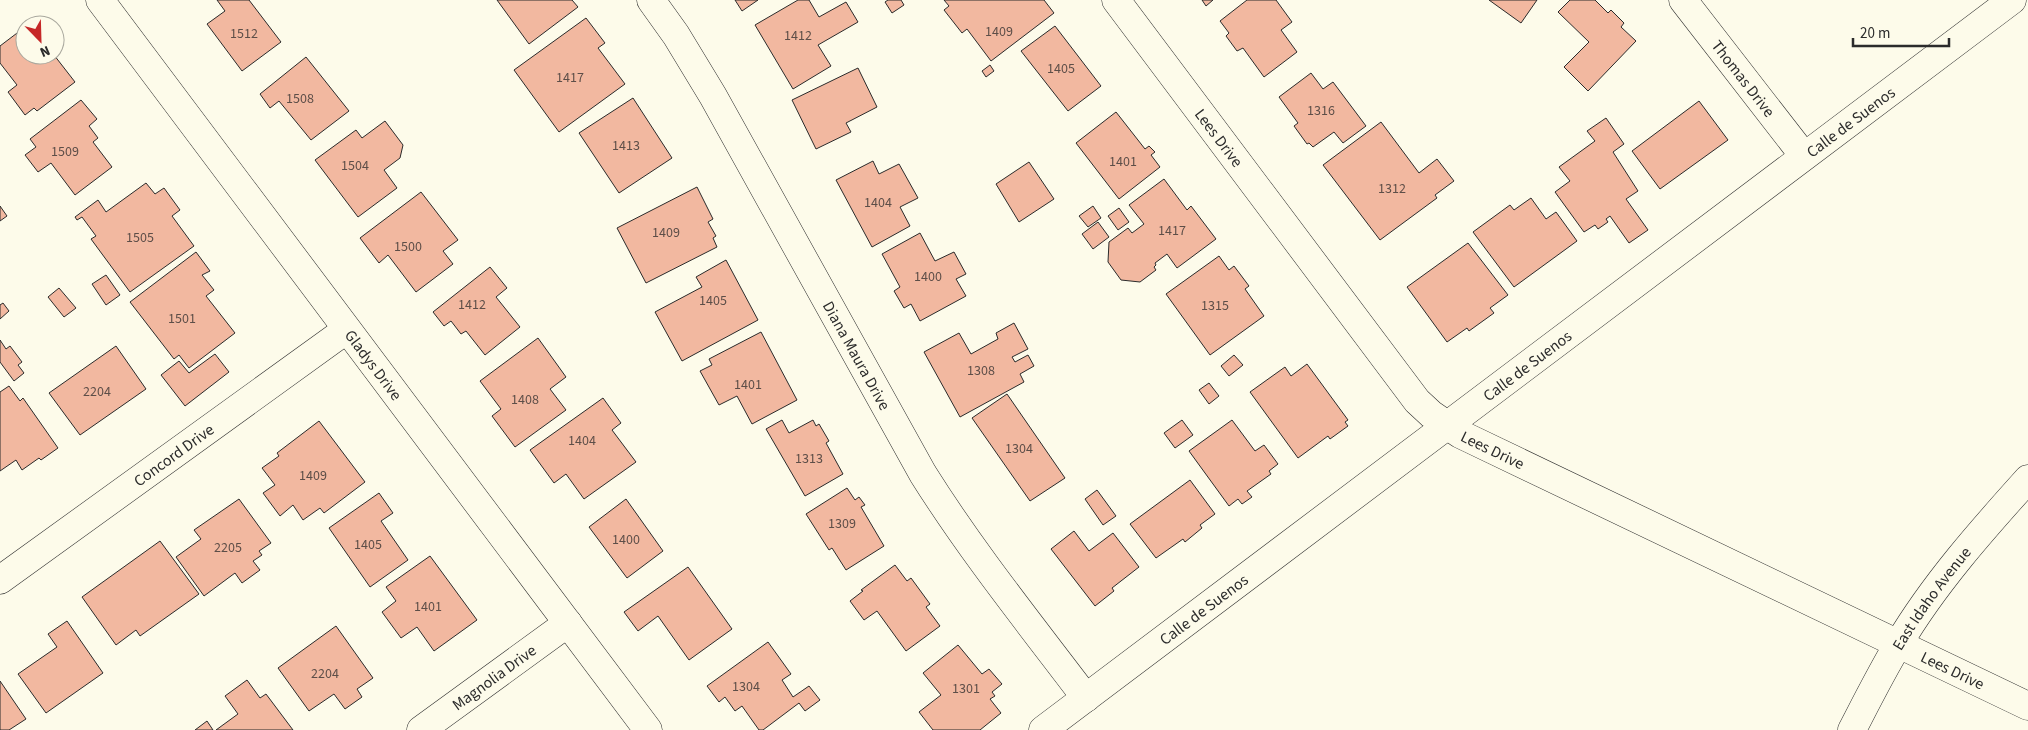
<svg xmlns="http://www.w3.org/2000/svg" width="2028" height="730" font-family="'Source Sans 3',sans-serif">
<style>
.building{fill:#f2b8a0;stroke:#2b2b2b}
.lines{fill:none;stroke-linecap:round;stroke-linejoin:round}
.street-casing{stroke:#2b2b2b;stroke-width:29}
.secondary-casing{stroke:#2b2b2b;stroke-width:29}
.street{stroke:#fdfbea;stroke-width:28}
.secondary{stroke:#fdfbea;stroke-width:28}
.labels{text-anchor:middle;stroke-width:4;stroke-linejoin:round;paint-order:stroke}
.number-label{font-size:14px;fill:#5d4e48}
.street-label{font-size:16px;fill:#2b2b2b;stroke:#fdfbea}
</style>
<rect width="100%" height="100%" fill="#fdfbea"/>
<g class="building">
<path d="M217 0H249L281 42 242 71 207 24 225 11Z"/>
<path d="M497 0H572L578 7 529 44Z"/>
<path d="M735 0H758L742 11Z"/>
<path d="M798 0H809L819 17 846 2 858 22 818 45 831 66 793 89 755 25Z"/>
<path d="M888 0H901L904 5 892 13 885 2Z"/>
<path d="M944 0H1044L1054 13 991 61 967 29 962 33 944 10 949 6Z"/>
<path d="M1202 0H1213L1206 6Z"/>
<path d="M1247 0H1276L1292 22 1281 30 1297 52 1264 77 1243 48 1237 51 1226 36 1229 33 1220 21Z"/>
<path d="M1489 0H1537L1521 23Z"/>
<path d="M1570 0H1595L1608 13 1611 10 1624 23 1621 27 1636 41 1588 91 1564 67 1589 42 1558 12Z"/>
<path d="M586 18 605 43 598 48 625 84 559 132 514 70Z"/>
<path d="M1055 26 1101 86 1068 111 1021 51Z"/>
<path d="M25 27V55H54L75 82 37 111 34 108 25 115 8 92 17 85 0 63V46Z"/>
<path d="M306 57 349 111 311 140 279 101 270 108 260 94Z"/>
<path d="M990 65 994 71 986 77 982 71Z"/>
<path d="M858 68 877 107 846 123 851 132 816 149 792 100Z"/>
<path d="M1311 73 1323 89 1333 82 1366 126 1343 143 1334 132 1313 147 1309 143 1307 144 1294 126 1298 123 1279 97Z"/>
<path d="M633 98 672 158 619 193 579 133Z"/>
<path d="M81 100 97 119 89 126 98 138 93 142 112 167 75 195 51 163 38 172 25 155 36 147 30 139Z"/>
<path d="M1699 101 1728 140 1660 189 1632 151Z"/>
<path d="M1116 112 1145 149 1149 146 1155 152 1151 155 1160 167 1119 199 1076 143Z"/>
<path d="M1606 118 1624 144 1613 152 1638 191 1626 199 1648 230 1629 243 1610 216 1606 219 1608 222 1598 229 1595 225 1584 232 1555 192 1570 181 1559 167 1595 141 1587 131Z"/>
<path d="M385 121 403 145 400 158 384 170 397 188 358 217 315 160 356 130 362 138Z"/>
<path d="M1381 122 1419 173 1437 159 1454 181 1435 195 1437 198 1380 240 1323 165Z"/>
<path d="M873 161 879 174 899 164 918 198 900 207 910 226 872 247 836 180Z"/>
<path d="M1029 162 1054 199 1019 222 996 184Z"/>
<path d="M1164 179 1187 210 1191 206 1216 239 1177 268 1167 254 1155 263 1156 265 1154 267 1156 270 1140 282 1121 280 1108 262 1109 242 1128 228 1132 233 1144 224 1129 205Z"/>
<path d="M146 183 155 194 164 188 180 210 172 216 194 246 130 292 91 239 96 236 82 217 77 220 75 217 98 200 106 212Z"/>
<path d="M697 187 713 219 708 222 716 236 713 238 717 247 646 283 617 228Z"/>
<path d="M421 192 458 240 443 251 453 264 416 292 388 255 379 263 360 238Z"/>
<path d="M1531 198 1546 219 1556 212 1577 241 1514 287 1473 232 1510 205 1514 210Z"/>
<path d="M0 206 7 216 0 221Z"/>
<path d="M1093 206 1101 218 1088 227 1079 216Z"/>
<path d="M1119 208 1129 222 1118 230 1108 216Z"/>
<path d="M1098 222 1109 237 1093 249 1082 234Z"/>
<path d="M920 233 935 261 954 252 966 274 956 279 966 296 920 321 911 304 904 308 894 291 900 287 882 254Z"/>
<path d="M1468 243 1508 295 1490 308 1494 313 1469 331 1467 328 1447 342 1407 287Z"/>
<path d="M196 252 210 271 202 275 214 290 206 296 235 333 189 368 179 355 174 359 130 302Z"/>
<path d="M1219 256 1229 270 1234 266 1249 286 1245 289 1264 316 1210 355 1166 294Z"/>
<path d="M726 260 758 320 682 361 655 312 702 287 696 277Z"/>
<path d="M490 267 507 288 496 297 520 327 485 355 466 331 461 334 451 321 444 326 433 312Z"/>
<path d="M106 275 120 295 106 305 92 284Z"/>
<path d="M59 288 76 308 64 317 48 297Z"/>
<path d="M3 303 9 311 0 319V305Z"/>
<path d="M1014 323 1028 349 1012 357 1015 362 1028 355 1034 366 1020 374 1024 382 960 417 924 352 959 333 971 354 998 339 996 333Z"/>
<path d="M761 332 797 400 752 424 737 396 719 405 700 371 712 365 709 359Z"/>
<path d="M538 338 566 377 550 389 566 410 515 447 492 416 501 409 480 381Z"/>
<path d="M0 340 6 349 10 346 22 362 18 365 24 373 14 381 0 362Z"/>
<path d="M116 346 146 389 80 435 49 393Z"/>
<path d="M215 354 229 372 185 406 161 375 179 361 189 373Z"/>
<path d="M1234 355 1243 365 1229 376 1221 366Z"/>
<path d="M1307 364 1348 420 1345 422 1348 426 1330 439 1328 436 1298 458 1250 392 1285 367 1291 376Z"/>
<path d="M1209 383 1219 396 1209 404 1199 390Z"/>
<path d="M9 386 20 401 23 398 58 448 41 460 39 458 22 470 16 460 0 471V392Z"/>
<path d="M1007 394 1065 478 1030 501 972 418Z"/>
<path d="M603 398 621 423 612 430 636 462 584 499 566 474 554 483 530 450Z"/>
<path d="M782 420 789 433 813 420 816 426 819 424 829 441 826 443 843 474 805 496 766 429Z"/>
<path d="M1182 420 1193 435 1175 448 1164 433Z"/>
<path d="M1232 420 1255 451 1264 445 1278 464 1269 471 1271 474 1247 491 1252 497 1242 504 1238 499 1229 506 1189 451Z"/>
<path d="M319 421 365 482 324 513 320 508 303 520 293 505 280 516 263 493 275 485 262 468 279 456 277 453Z"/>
<path d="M1190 480 1215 514 1200 525 1202 528 1185 542 1183 539 1156 558 1130 524Z"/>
<path d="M847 488 855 500 859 497 865 505 861 507 884 546 846 570 832 548 829 550 806 514Z"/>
<path d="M1097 490 1116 516 1103 525 1085 499Z"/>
<path d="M379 493 393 513 381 521 408 560 370 587 329 528Z"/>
<path d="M239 499 271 543 259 551 262 555 253 561 260 570 242 583 235 573 204 596 176 557 201 539 194 530Z"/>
<path d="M626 499 663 551 627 578 589 527Z"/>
<path d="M1074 531 1089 551 1113 533 1139 567 1112 588 1114 591 1095 606 1051 549Z"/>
<path d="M160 541 199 594 140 636 136 630 116 645 82 597Z"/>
<path d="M430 556 477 620 434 651 417 627 401 638 382 612 396 601 386 587Z"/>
<path d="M895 565 907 581 911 578 930 604 926 607 940 626 906 651 877 611 864 620 850 601 863 591 861 590Z"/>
<path d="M688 567 732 629 689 660 658 616 638 631 624 612Z"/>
<path d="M67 621 103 673 46 713 18 674 57 647 48 634Z"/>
<path d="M336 626 373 678 357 689 362 697 345 709 334 694 309 711 278 668Z"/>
<path d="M768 642 791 674 782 680 793 697 809 686 820 700 805 711 799 703 763 730H759L742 706 735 711 725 697 719 702 707 686Z"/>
<path d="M958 645 982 674 989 669 1002 684 992 692 995 696 990 699 1001 713 980 730H933L919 712 941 695 923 673Z"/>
<path d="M247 680 260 698 266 694 293 730H216L238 714 225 696Z"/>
<path d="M0 681 26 719 9 730H0Z"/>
<path d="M207 721 213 730H195Z"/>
</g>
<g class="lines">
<defs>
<g id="street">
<path id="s1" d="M100 0 648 730"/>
<path id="s2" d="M651 0 676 35 713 96 923 474C972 552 1030 624 1086 698"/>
<path id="s3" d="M1116 0 1417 401 1431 414 1460 434 2028 706"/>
<path id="s4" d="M1683 0 1804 156"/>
<path id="s5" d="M0 580 346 330"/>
<path id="s6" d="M421 730 568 623"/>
<path id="s7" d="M1043 730 2012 0"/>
</g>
<g id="secondary">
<path id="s8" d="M1852 730C1867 701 1882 671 1899 643 1934 584 1982 530 2028 479"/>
</g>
</defs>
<use href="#street" class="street-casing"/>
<use href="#secondary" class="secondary-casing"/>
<use href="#street" class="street"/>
<use href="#secondary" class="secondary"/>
</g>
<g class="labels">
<g class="number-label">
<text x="999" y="36">1409</text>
<text x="244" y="38">1512</text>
<text x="798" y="40">1412</text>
<text x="1061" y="73">1405</text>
<text x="570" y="82">1417</text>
<text x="300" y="103">1508</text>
<text x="1321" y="115">1316</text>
<text x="626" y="150">1413</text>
<text x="65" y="156">1509</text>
<text x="1123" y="166">1401</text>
<text x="355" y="170">1504</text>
<text x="1392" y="193">1312</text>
<text x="878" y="207">1404</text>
<text x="1172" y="235">1417</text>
<text x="666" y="237">1409</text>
<text x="140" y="242">1505</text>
<text x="408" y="251">1500</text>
<text x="928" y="281">1400</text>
<text x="713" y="305">1405</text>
<text x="472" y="309">1412</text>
<text x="1215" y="310">1315</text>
<text x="182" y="323">1501</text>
<text x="981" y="375">1308</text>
<text x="748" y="389">1401</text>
<text x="97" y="396">2204</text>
<text x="525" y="404">1408</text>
<text x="582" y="445">1404</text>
<text x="1019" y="453">1304</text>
<text x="809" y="463">1313</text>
<text x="313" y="480">1409</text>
<text x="842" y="528">1309</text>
<text x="626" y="544">1400</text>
<text x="368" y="549">1405</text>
<text x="228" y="552">2205</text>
<text x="428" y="611">1401</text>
<text x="325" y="678">2204</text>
<text x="746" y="691">1304</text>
<text x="966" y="693">1301</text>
</g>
<g class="street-label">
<text dy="6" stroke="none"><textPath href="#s4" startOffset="99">Thomas Drive</textPath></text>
<text dy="6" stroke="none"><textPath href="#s7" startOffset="1011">Calle de Suenos</textPath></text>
<text dy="6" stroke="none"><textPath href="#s3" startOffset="172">Lees Drive</textPath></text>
<text dy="6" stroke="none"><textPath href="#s2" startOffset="411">Diana Maura Drive</textPath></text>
<text dy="6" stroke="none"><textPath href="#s7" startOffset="606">Calle de Suenos</textPath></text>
<text dy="6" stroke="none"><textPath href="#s1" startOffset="456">Gladys Drive</textPath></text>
<text dy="6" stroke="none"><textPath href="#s3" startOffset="592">Lees Drive</textPath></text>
<text dy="6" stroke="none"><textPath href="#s5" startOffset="214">Concord Drive</textPath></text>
<text dy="6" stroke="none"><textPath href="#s8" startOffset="154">East Idaho Avenue</textPath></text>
<text dy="6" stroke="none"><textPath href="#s7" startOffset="201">Calle de Suenos</textPath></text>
<text dy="6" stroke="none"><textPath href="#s3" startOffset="1102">Lees Drive</textPath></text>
<text dy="6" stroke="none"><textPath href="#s6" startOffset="90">Magnolia Drive</textPath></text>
</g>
</g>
<g transform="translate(40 40) rotate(157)"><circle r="24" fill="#fdfbea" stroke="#a9a89e"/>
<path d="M0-4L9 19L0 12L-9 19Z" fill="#c62828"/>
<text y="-8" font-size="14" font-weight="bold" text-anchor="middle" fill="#2b2b2b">N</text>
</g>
<path d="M1853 38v8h96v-8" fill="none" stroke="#2b2b2b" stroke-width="2.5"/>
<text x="1860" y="38" font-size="15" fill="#2b2b2b" stroke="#fdfbea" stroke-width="4" paint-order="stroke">20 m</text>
</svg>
